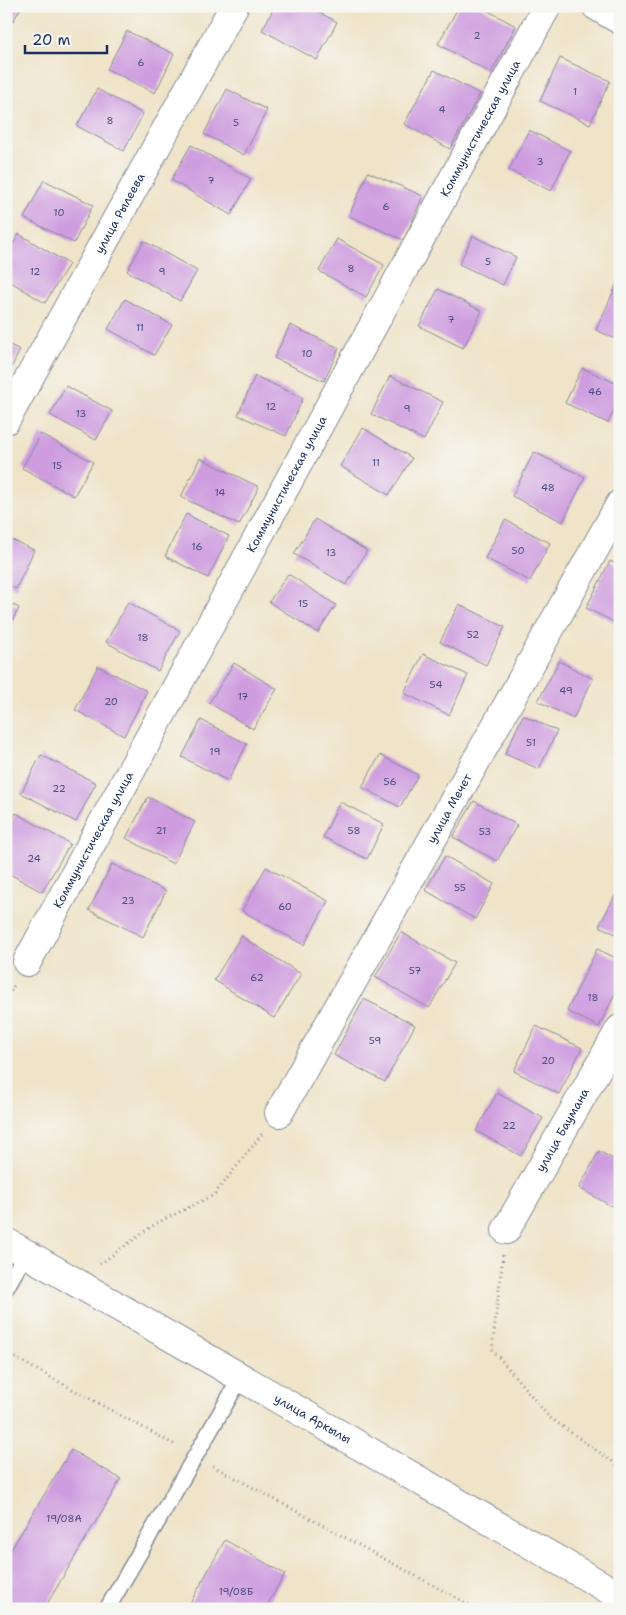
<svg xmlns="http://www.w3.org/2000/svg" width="626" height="1615" font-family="'Shantell Sans',sans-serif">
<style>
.building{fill:#ce9cdf}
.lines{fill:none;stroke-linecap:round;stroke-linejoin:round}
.service-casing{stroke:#858993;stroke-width:18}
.minor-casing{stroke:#858993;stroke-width:30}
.tertiary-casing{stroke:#858993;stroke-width:30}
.path{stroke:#858993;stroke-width:3;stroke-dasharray:1 4;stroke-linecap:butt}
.service{stroke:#fff;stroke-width:15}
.minor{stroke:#fff;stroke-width:28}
.tertiary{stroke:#fff;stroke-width:28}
.labels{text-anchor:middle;stroke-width:4;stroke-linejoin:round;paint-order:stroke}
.number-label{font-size:10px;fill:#484a7e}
.street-label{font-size:12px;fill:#1b2f5e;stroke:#f6f6f2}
</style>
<rect width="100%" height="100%" fill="#f6f6f2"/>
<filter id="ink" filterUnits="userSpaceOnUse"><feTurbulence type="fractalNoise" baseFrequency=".02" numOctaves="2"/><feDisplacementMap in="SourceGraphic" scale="10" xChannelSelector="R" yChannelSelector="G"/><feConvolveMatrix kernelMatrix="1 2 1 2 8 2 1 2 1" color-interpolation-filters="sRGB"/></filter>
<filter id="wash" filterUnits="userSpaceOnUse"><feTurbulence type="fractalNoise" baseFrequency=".0096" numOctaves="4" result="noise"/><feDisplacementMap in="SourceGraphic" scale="20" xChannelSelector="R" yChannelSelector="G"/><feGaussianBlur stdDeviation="1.12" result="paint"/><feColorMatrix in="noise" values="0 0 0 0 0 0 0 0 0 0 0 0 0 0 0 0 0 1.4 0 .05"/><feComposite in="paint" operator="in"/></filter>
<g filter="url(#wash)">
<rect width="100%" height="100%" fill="#efe3c8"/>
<g id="blocks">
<g class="building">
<path d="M6 6H22L13 21 6 17Z"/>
<path d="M275 6H307L337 22 317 60 262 30Z"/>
<path d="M459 6H479L516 26 491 73 438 44Z"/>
<path d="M127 31 174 54 155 93 107 69Z"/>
<path d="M560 58 610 81 590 124 540 101Z"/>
<path d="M434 70 480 94 450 149 404 124Z"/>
<path d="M97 89 143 114 124 151 77 126Z"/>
<path d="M227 89 267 110 244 155 204 134Z"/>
<path d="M529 130 570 151 551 191 509 170Z"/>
<path d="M191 145 251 179 231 215 171 180Z"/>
<path d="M368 172 423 196 404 240 349 216Z"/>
<path d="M44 180 93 205 74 243 24 218Z"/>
<path d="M19 234 69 264 45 303 6 279V256Z"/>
<path d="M473 236 516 257 503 285 459 264Z"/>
<path d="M337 239 384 265 366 297 319 271Z"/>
<path d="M144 241 197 271 180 301 127 271Z"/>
<path d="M617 284 620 285V341L596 330Z"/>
<path d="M438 289 482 311 463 348 419 326Z"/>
<path d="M125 299 172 325 154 355 108 329Z"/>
<path d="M290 325 339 348 324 381 274 358Z"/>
<path d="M6 343 20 350 6 378Z"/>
<path d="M582 368 620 385V397L608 423 565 403Z"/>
<path d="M255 376 303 398 286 436 238 415Z"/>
<path d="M390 376 443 402 424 440 371 414Z"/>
<path d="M66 386 112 411 96 440 50 415Z"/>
<path d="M363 428 412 458 389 495 340 466Z"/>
<path d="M41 434 93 462 74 496 22 468Z"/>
<path d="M534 452 585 477 563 522 512 496Z"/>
<path d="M200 458 259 487 239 525 181 497Z"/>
<path d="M186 514 229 536 208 578 165 556Z"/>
<path d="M315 519 367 551 346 585 294 554Z"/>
<path d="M505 520 550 543 530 581 485 558Z"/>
<path d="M6 537 34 550 16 589 6 584Z"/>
<path d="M610 561 620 566V625L586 608Z"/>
<path d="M288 574 336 605 318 633 269 602Z"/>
<path d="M6 601 19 608 6 633Z"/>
<path d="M128 602 180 631 158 671 106 642Z"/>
<path d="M459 604 505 627 486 665 440 642Z"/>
<path d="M423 654 468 675 449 715 404 693Z"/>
<path d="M559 661 593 679 573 719 538 701Z"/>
<path d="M234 663 277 689 253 729 209 703Z"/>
<path d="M98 666 147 691 124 736 75 710Z"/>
<path d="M523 715 557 731 539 769 505 754Z"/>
<path d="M201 720 247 744 228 781 182 757Z"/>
<path d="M41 755 96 783 76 822 21 793Z"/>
<path d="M380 755 418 775 400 807 362 787Z"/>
<path d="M148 797 195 822 173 864 126 838Z"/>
<path d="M474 801 517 825 497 861 453 837Z"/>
<path d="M340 802 384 824 367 859 323 837Z"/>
<path d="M16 813 70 844 42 892 6 872V830Z"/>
<path d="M445 856 494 884 475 919 425 890Z"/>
<path d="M112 864 166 891 143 937 89 910Z"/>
<path d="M266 867 328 901 304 945 242 911Z"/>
<path d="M620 886V936L599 926Z"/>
<path d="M401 932 455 963 429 1008 375 977Z"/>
<path d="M241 936 301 974 274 1018 214 980Z"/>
<path d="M597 949 620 960V983L599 1027 567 1011Z"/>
<path d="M364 999 415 1025 385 1082 334 1055Z"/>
<path d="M536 1026 582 1048 559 1094 514 1071Z"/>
<path d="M497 1093 543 1118 521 1156 476 1131Z"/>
<path d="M599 1151 620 1163V1211L579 1188Z"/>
<path d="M71 1450 121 1479 44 1609H6V1558Z"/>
<path d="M225 1540 285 1574 265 1609H187Z"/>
</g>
</g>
</g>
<g filter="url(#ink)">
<use href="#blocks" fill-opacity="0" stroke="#858993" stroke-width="1"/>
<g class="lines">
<defs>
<g id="service">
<path d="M6 1288 26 1253"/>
<path d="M107 1609 241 1377"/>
</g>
<g id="minor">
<path id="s1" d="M6 420 234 6"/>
<path id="s2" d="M27 962 547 6"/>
<path id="s3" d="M279 1113 620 504"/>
<path id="s4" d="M506 1230 620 1029"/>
</g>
<g id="tertiary">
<path d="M596 6 620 20"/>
<path id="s5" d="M6 1242 620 1596"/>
</g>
</defs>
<use href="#service" class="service-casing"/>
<use href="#minor" class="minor-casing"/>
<use href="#tertiary" class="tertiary-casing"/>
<g class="path">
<path d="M6 1000 14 985"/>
<path d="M503 1255 492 1349 549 1417 620 1467"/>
<path d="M100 1264 155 1224 214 1195 262 1134"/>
<path d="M6 1353 177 1446"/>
<path d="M213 1466 477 1609"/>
</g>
<use href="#service" class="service"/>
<use href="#minor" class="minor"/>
<use href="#tertiary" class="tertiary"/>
</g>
</g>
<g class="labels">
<g class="number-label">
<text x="477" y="39">2</text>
<text x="141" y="66">6</text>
<text x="575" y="95">1</text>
<text x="442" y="113">4</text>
<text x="110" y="124">8</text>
<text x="236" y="126">5</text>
<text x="540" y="165">3</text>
<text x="211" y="184">7</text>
<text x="386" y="210">6</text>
<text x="59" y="216">10</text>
<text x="488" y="265">5</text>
<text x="351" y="272">8</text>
<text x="35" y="275">12</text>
<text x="162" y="275">9</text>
<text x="451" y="323">7</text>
<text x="140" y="331">11</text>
<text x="307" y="357">10</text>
<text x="595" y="395">46</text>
<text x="271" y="410">12</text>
<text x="407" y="412">9</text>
<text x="81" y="417">13</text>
<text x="376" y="466">11</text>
<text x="57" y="469">15</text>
<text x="548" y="491">48</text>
<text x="220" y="496">14</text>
<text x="197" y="550">16</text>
<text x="518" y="554">50</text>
<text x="331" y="556">13</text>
<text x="303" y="607">15</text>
<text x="473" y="638">52</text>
<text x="143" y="641">18</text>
<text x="436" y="688">54</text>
<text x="566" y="694">49</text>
<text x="243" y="700">17</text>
<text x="111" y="705">20</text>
<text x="531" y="746">51</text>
<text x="215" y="755">19</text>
<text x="390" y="785">56</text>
<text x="59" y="792">22</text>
<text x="161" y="834">21</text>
<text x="354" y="834">58</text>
<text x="485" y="835">53</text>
<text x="34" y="862">24</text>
<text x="460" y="891">55</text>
<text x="128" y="904">23</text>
<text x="285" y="910">60</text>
<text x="415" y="974">57</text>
<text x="257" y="981">62</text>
<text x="593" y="1001">18</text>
<text x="375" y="1044">59</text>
<text x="548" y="1064">20</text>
<text x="509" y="1129">22</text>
<text x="64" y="1522">19/08А</text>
<text x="236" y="1595">19/08Б</text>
</g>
<g class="street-label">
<text dy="4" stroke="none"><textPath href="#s2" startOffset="949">Коммунистическая улица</textPath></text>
<text dy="4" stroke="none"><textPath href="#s1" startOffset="236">улица Рылеева</textPath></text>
<text dy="4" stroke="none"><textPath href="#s2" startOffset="544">Коммунистическая улица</textPath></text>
<text dy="4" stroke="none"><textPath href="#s3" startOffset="349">улица Мечет</textPath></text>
<text dy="4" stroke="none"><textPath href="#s2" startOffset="139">Коммунистическая улица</textPath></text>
<text dy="4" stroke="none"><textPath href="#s4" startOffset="115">улица Баумана</textPath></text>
<text dy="4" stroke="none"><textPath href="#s5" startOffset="354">улица Аркылы</textPath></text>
</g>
</g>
<rect width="626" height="1615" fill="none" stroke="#f6f6f2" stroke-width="25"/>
<path d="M25 45v8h82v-8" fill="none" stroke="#1b2f5e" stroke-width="2.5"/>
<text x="32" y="45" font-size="15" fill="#1b2f5e" stroke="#f6f6f2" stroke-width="4" paint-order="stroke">20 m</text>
</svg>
